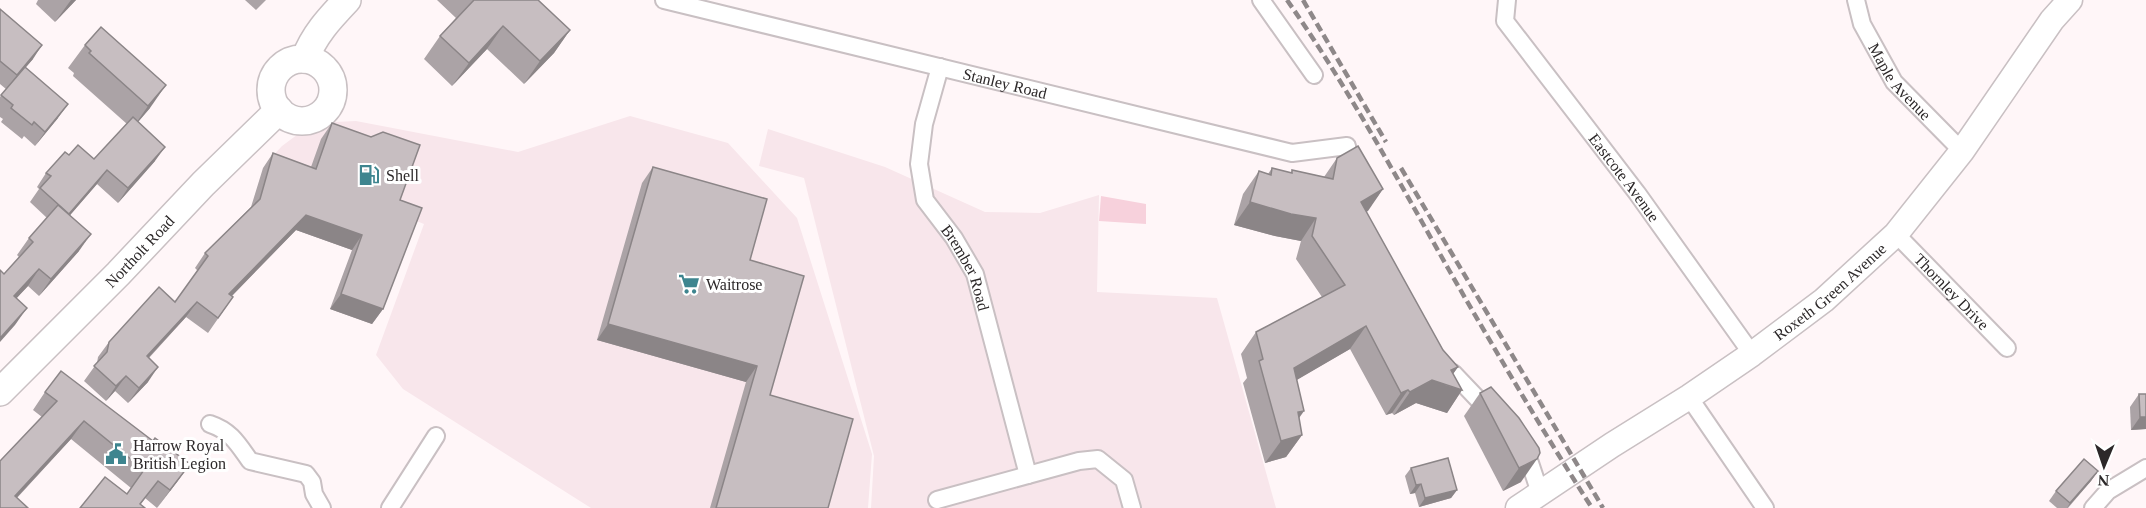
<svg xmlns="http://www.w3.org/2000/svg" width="2146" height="508" font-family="'Times New Roman',serif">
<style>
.built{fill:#f8e6eb}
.green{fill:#f7d1dc}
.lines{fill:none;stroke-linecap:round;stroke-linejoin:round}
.street-casing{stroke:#c9c0c3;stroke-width:20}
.secondary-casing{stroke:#c9c0c3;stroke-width:27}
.primary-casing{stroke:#c9c0c3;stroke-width:30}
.street{stroke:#fff;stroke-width:16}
.secondary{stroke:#fff;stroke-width:24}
.primary{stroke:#fff;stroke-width:27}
.rail{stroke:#8e8889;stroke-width:4.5;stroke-dasharray:9 4.5;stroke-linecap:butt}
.wall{fill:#aba3a6}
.shaded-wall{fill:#8b8587}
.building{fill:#c7bec1;stroke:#8b8587;stroke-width:1.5}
.labels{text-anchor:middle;stroke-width:6;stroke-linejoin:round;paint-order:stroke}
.street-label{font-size:16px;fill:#2c2829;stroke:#fff}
.poi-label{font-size:16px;fill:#2c2829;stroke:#fff;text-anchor:start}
</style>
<rect width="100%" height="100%" fill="#fff6f8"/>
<g class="built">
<path d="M630 116 728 143 797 218 872 454 868 508H591L403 389 376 355 424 224 268 161 282 146 313 123 356 121 518 152Z"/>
<path d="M768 129 885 167 985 212 1040 213 1099 195 1097 292 1217 298 1276 508H871L874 456 804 178 759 166Z"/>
</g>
<path class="green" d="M1101 196 1146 204V224L1099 221Z"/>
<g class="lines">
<defs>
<g id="street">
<path id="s1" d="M664 0 1292 153 1347 146"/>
<path d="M1261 0 1314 75"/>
<path id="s2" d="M1507 0 1505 21 1637 193 1752 354"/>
<path id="s3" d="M1856 0 1862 24 1894 82 1962 151"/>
<path id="s4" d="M940 67 924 124 919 164 925 200 954 238 975 274 1028 475"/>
<path id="s5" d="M1896 234 2007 348"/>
<path d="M1453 373 1492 414"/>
<path d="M1689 397 1765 508"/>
<path d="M210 424C231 431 238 444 250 461L306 474 312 482 314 494 322 508"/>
<path d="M1519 448 1530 463 1540 493"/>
<path d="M937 500 1079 461 1098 459 1124 480 1132 508"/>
<path d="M390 508 436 436"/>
<path d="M2093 508 2108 491 2146 468"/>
</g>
<g id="secondary">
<path id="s6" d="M1518 508 1612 445 1689 397 1752 354 1824 300 1896 234 1962 151 2052 20 2070 0"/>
</g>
<g id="primary">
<path d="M305 59C314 35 329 19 347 0"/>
<circle cx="302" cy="90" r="31"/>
<path id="s7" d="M0 392 118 274 203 184 279 110"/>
</g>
</defs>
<use href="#street" class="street-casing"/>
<use href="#secondary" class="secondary-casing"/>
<use href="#primary" class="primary-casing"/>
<use href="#street" class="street"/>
<use href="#secondary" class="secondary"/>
<use href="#primary" class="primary"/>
<g class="rail">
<path d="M1287 0C1347 86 1397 178 1449 270 1495 350 1542 430 1592 508"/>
<path d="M1303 0 1386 142"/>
<path d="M1401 168 1603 508"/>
</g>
</g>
<g class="wall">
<path d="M38 0H76L55 22 36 4Z"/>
<path d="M245 0H266L256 10Z"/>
<path d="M437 0H538L570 30 554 53 524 84 487 49 452 86 424 59 440 36 456 18Z"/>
<path d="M0 9 33 59 25 68 58 118 35 146 24 136 22 139 1 122 3 119 0 117V97L6 89 0 84Z"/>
<path d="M85 45 150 108 138 122 155 161 118 203 97 184 70 215 79 251 39 296 28 286 16 298 15 325 4 274 19 257 17 255 29 238 47 218 30 202 39 189 37 187 46 173 69 155 94 159 127 124 73 76 74 73 68 68Z"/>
<path d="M332 123 400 200 383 309 372 324 330 309 352 250 296 230 232 296 233 297 208 333 186 317 149 358 148 382 128 403 115 391 106 401 84 381 97 363 98 357 109 342 175 302 198 271 195 268 205 253 251 207 263 168 273 153 311 167 321 139Z"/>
<path d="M1337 158 1383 189 1366 212 1443 350 1458 367 1453 374 1462 390 1447 413 1416 403 1394 415 1392 413 1386 415 1350 349 1296 380 1299 418 1302 435 1286 457 1265 463 1243 383 1247 378 1241 354 1256 332 1322 297 1296 259 1301 241 1275 236 1234 225 1243 194 1259 171 1268 174 1272 168 1291 173 1292 170 1324 177Z"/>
<path d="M653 167 750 260 770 395 828 508H710L746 382 597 340 642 183Z"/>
<path d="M45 392 153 441 190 464 157 508 145 498 140 505 127 494 131 488 71 439 17 498 0 508 42 417 33 410Z"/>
<path d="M1480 393 1519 418 1521 482 1503 491 1464 416Z"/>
<path d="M2139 394 2146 429 2131 430 2130 407Z"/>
<path d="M1411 468 1457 490 1451 498 1419 507 1415 493 1410 494 1405 476Z"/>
<path d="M2098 471 2091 481 2068 508H2057L2049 501 2056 491Z"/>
</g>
<g class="shaded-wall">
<path d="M71 0H76L55 22Z"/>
<path d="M503 26 487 49 452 86 469 63Z"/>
<path d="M570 30 554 53 524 84 540 61Z"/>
<path d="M42 45 33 59 7 89 17 75Z"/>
<path d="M166 85 150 108 132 129 148 106Z"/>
<path d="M68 104 58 118 35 146 45 132Z"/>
<path d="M165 147 155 161 118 203 128 188Z"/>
<path d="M107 170 97 184 59 228 69 214Z"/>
<path d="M1383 189 1368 211 1345 224 1361 202Z"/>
<path d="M1250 202 1316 218 1301 241 1275 236 1234 225Z"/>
<path d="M306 215 362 235 352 250 296 230 219 309 229 294Z"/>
<path d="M91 234 79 251 39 296 51 279Z"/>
<path d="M39 269 28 286 3 313 14 296Z"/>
<path d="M341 294 383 309 372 324 330 309Z"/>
<path d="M197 302 186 317 136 371 147 356Z"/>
<path d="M27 308 15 325 0 342V338Z"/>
<path d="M608 324 757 366 746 382 597 340Z"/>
<path d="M1366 326 1350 349 1278 391 1294 368Z"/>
<path d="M158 367 148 382 128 403 139 388Z"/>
<path d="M1458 367 1445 385 1462 390 1447 413 1416 403 1394 415 1410 392Z"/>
<path d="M126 376 115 391 106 401 116 386Z"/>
<path d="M1408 390 1392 413 1386 415 1401 393Z"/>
<path d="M1304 411 1288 434 1298 412Z"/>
<path d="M2140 417H2146V429L2131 430Z"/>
<path d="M84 421 71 439 7 508 15 496Z"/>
<path d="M1302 435 1286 457 1265 463 1281 441Z"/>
<path d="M1537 459 1521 482 1503 491 1519 468Z"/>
<path d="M190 464 177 482 157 508 170 490Z"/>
<path d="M2098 471 2091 481 2067 508 2070 503Z"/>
<path d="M1421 484 1415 493 1410 494 1416 485Z"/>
<path d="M1457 490 1451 498 1419 507 1425 498Z"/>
</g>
<g class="building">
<path d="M474 0H538L570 30 540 61 503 26 469 63 440 36Z"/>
<path d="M0 9 42 45 17 75 0 61Z"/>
<path d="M101 27 166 85 148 106 89 53 91 51 85 45Z"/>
<path d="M25 67 68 104 45 132 34 122 32 125 11 108 13 105 1 95Z"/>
<path d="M133 117 165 147 128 188 107 170 69 214 40 188 51 176 46 173 65 152 69 155 78 145 94 159Z"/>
<path d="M332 123 371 137 383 132 420 145 400 200 422 208 383 309 341 294 362 235 306 215 229 294 233 297 218 318 197 302 147 356 158 367 139 388 126 376 116 386 94 366 107 352 109 342 159 287 175 302 208 256 205 253 260 199 273 153 316 169Z"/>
<path d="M1358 146 1383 189 1361 202 1443 350 1458 367 1451 370 1462 390 1432 380 1410 392 1408 390 1401 393 1366 326 1294 368 1304 411 1298 412 1302 435 1281 441 1259 361 1263 359 1256 332 1345 285 1312 236 1316 218 1291 214 1250 202 1259 171 1271 175 1272 168 1292 173V170L1333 179 1337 158Z"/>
<path d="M653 167 767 199 750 260 804 276 770 395 853 419 828 508H716L757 366 608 324Z"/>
<path d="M58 205 91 234 51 279 39 269 14 296 27 308 0 338V270L4 274 33 242 29 238Z"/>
<path d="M61 371 153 441 155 438 190 464 170 490 158 481 140 504 145 508H80L105 477 127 494 144 470 84 421 15 496 28 508H0V461L57 401 45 392Z"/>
<path d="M1491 387 1519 418 1539 448 1540 453 1537 459 1519 468 1480 393Z"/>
<path d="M2139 394H2146V417H2140Z"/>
<path d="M1448 458 1457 490 1425 498 1421 484 1416 485 1411 468Z"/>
<path d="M2084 459 2098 471 2070 503 2056 491Z"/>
</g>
<defs>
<symbol id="fuel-bare" viewBox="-9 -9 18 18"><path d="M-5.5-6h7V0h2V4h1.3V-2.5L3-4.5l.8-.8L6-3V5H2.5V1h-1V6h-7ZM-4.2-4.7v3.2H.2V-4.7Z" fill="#3e858f" stroke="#fff" stroke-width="2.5" paint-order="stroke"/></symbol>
<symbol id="supermarket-bare" viewBox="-9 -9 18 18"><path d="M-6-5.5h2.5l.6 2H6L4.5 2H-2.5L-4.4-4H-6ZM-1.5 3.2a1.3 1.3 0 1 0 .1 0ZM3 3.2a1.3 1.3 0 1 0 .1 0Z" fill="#3e858f" stroke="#fff" stroke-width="2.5" paint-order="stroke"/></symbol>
<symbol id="civic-bare" viewBox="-9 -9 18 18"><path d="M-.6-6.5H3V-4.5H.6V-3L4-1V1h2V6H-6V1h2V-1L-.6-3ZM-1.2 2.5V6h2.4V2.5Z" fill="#3e858f" stroke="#fff" stroke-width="2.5" paint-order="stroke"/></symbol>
</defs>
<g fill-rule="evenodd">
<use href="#fuel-bare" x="354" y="160" width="30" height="30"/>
<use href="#supermarket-bare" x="674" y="269" width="30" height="30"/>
<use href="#civic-bare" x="101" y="439" width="30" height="30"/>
</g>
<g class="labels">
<g class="street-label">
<text dy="6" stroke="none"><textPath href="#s3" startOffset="94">Maple Avenue</textPath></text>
<text dy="6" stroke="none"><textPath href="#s1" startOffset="351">Stanley Road</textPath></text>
<text dy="6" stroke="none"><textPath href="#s2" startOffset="218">Eastcote Avenue</textPath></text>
<text dy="6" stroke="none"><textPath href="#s7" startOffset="198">Northolt Road</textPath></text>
<text dy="6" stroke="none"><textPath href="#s4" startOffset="216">Brember Road</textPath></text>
<text dy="6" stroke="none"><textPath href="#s5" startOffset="80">Thornley Drive</textPath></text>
<text dy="6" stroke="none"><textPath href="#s6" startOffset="380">Roxeth Green Avenue</textPath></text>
</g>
<g class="poi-label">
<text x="386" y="181">Shell</text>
<text x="706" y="290">Waitrose</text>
<text x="133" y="451">Harrow Royal<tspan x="133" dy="18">British Legion</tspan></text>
</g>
</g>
<g transform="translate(2104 466) rotate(182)" stroke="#ffffff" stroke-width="4.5" paint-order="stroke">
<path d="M0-4.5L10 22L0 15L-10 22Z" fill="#2c2829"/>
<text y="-9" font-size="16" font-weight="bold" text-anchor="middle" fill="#2c2829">N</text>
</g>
</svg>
